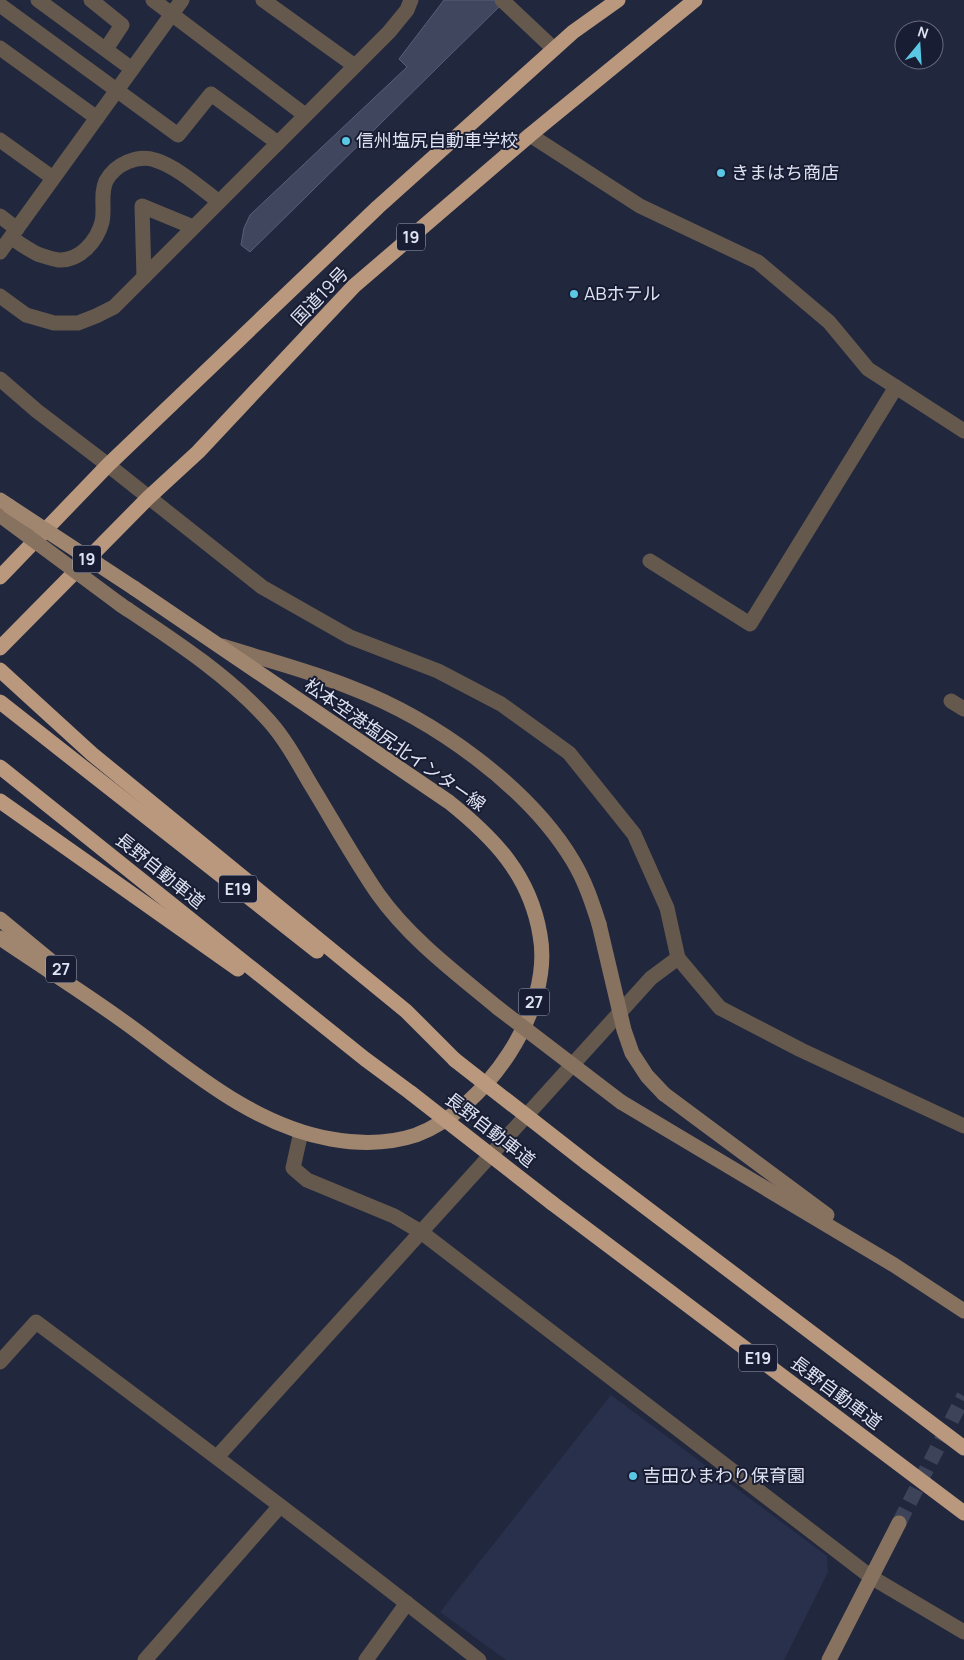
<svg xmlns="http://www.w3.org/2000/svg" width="964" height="1660" font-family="Manrope,'Noto Sans JP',sans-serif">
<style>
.built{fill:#29304b}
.building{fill:#3f465e;stroke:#585f79}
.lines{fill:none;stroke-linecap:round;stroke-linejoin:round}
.secondary-tunnel{stroke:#3d4358;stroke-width:15;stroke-dasharray:15 8;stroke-linecap:butt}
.lane{stroke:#65584d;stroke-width:15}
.street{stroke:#65584d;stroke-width:15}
.secondary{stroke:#877260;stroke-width:15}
.primary{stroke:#a1866f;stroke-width:15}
.highway{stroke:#b9987d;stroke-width:15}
.secondary-bridge{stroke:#877260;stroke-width:15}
.primary-bridge{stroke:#a1866f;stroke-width:15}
.highway-bridge{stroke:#b9987d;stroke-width:15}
.poi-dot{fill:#5ac8e5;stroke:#181d33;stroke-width:2}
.labels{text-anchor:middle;stroke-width:4;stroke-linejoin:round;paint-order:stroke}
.shield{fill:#181d33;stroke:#a3a7b8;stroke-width:1}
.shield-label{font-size:16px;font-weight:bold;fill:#dee2f1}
.poi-label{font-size:18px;fill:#dee2f1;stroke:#181d33;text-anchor:start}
.street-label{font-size:18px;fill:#dee2f1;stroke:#181d33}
</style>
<rect width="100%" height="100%" fill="#21273d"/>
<path class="built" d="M611 1395 827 1556 828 1572 784 1660H506L440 1612Z"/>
<path class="building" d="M444 0H506L250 252 241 245 244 228 250 215 407 67 399 59Z"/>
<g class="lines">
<path class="secondary-tunnel" d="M899 1523 964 1396"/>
<g class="lane">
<path d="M38 0 132 69"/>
<path d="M91 0 122 25 106 49"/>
<path d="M153 0 305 115"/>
<path d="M263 0 355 66"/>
<path d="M502 0 554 49"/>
<path d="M0 5 178 135 211 94 278 143"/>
<path d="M0 48 97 118"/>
<path d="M0 140 53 178"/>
<path d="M0 216 17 229"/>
<path d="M11 238C20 243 30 251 40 255 46 257 53 259 59 260 80 261 97 241 102 222 105 209 100 194 106 181 115 164 138 154 155 160 176 166 202 189 219 202"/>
<path d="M0 252 182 0"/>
<path d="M144 277 142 206 193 227"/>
<path d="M0 296 26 315 54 323H78L96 316 114 307 389 32 407 10 411 0"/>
</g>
<g class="street">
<path d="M530 135 640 206 758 262 829 322 868 369 964 431"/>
<path d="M0 379 37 411 108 465 262 587 350 637 438 671 501 704 569 753 634 834 667 908 678 958 720 1008 801 1050 964 1126"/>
<path d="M650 561 750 624 896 387"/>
<path d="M951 701 964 709"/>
<path d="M678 958 651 978 421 1232 871 1577 964 1632"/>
<path d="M0 1362 36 1322C185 1433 333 1544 479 1660"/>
<path d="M217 1457 421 1232 394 1216 307 1180 293 1168 301 1132"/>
<path d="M145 1660 280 1506"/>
<path d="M366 1660 407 1603"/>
</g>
<g class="secondary">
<path d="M121 605C172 639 228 675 269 721 286 740 298 763 311 785 333 821 354 859 378 894 410 939 456 973 498 1008"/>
<path d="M222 646C266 660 310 671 352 688 433 719 528 786 573 861 585 881 592 902 599 924"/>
<path d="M664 1094 827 1215"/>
<path d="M621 1102 894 1265 964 1311"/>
<path d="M829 1660 899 1523"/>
</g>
<g class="primary">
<path d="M0 500 9 506"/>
<path d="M0 919 57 966"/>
<path d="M0 938C41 966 83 992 123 1021 187 1067 251 1125 331 1139 359 1144 389 1144 416 1135 485 1109 554 1010 540 935 530 875 494 838 449 802L134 588"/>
</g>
<g class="highway">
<path d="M0 577 108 465 378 207 573 32 618 0"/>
<path d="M0 648 148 498 198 452 354 286 530 135 695 0"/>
<path d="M0 670 92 754 406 1011 455 1060"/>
<path d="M0 702 317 951"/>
<path d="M0 767 365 1059 411 1093"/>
<path d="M0 801 238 969"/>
<path d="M587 1163 964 1448"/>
<path d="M552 1203 964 1513"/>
</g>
<g class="secondary-bridge">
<path d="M1 516 121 605"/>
<path d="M599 924 624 1030 632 1053 647 1076 664 1094"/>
<path d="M498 1008 621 1102"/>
</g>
<path class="primary-bridge" d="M9 506 134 588"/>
<g class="highway-bridge">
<path d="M455 1060 587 1163"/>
<path d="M411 1093 552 1203"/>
</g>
</g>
<g class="poi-dot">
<circle cx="346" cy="141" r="5"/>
<circle cx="721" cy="173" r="5"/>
<circle cx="574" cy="294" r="5"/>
<circle cx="633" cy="1476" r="5"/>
</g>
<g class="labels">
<g class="shield">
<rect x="397" y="223.5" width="28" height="27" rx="4"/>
<rect x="73" y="545.5" width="28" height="27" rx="4"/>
<rect x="219" y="875.5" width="38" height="27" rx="4"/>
<rect x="46" y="955.5" width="30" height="27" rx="4"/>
<rect x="519" y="988.5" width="30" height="27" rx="4"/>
<rect x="739" y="1344.5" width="38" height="27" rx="4"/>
</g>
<g class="shield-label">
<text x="411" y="243">19</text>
<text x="87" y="565">19</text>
<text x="238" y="895">E19</text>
<text x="61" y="975">27</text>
<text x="534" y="1008">27</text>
<text x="758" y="1364">E19</text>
</g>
<g class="poi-label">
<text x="356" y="147">信州塩尻自動車学校</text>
<text x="731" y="179">きまはち商店</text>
<text x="584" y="300">ABホテル</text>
<text x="643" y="1482">吉田ひまわり保育園</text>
</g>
<g class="street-label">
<text transform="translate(320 296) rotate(-46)" y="6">国道19号</text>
<text transform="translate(395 745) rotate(35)" y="6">松本空港塩尻北インター線</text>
<text transform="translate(160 871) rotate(39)" y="6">長野自動車道</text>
<text transform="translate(490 1130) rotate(38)" y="6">長野自動車道</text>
<text transform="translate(836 1393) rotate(37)" y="6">長野自動車道</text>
</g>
</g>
<g transform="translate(919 45) rotate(18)"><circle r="24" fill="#181d33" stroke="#676c7f"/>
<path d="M0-4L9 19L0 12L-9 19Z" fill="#5ac8e5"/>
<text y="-8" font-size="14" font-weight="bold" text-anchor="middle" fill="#dee2f1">N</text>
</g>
</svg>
